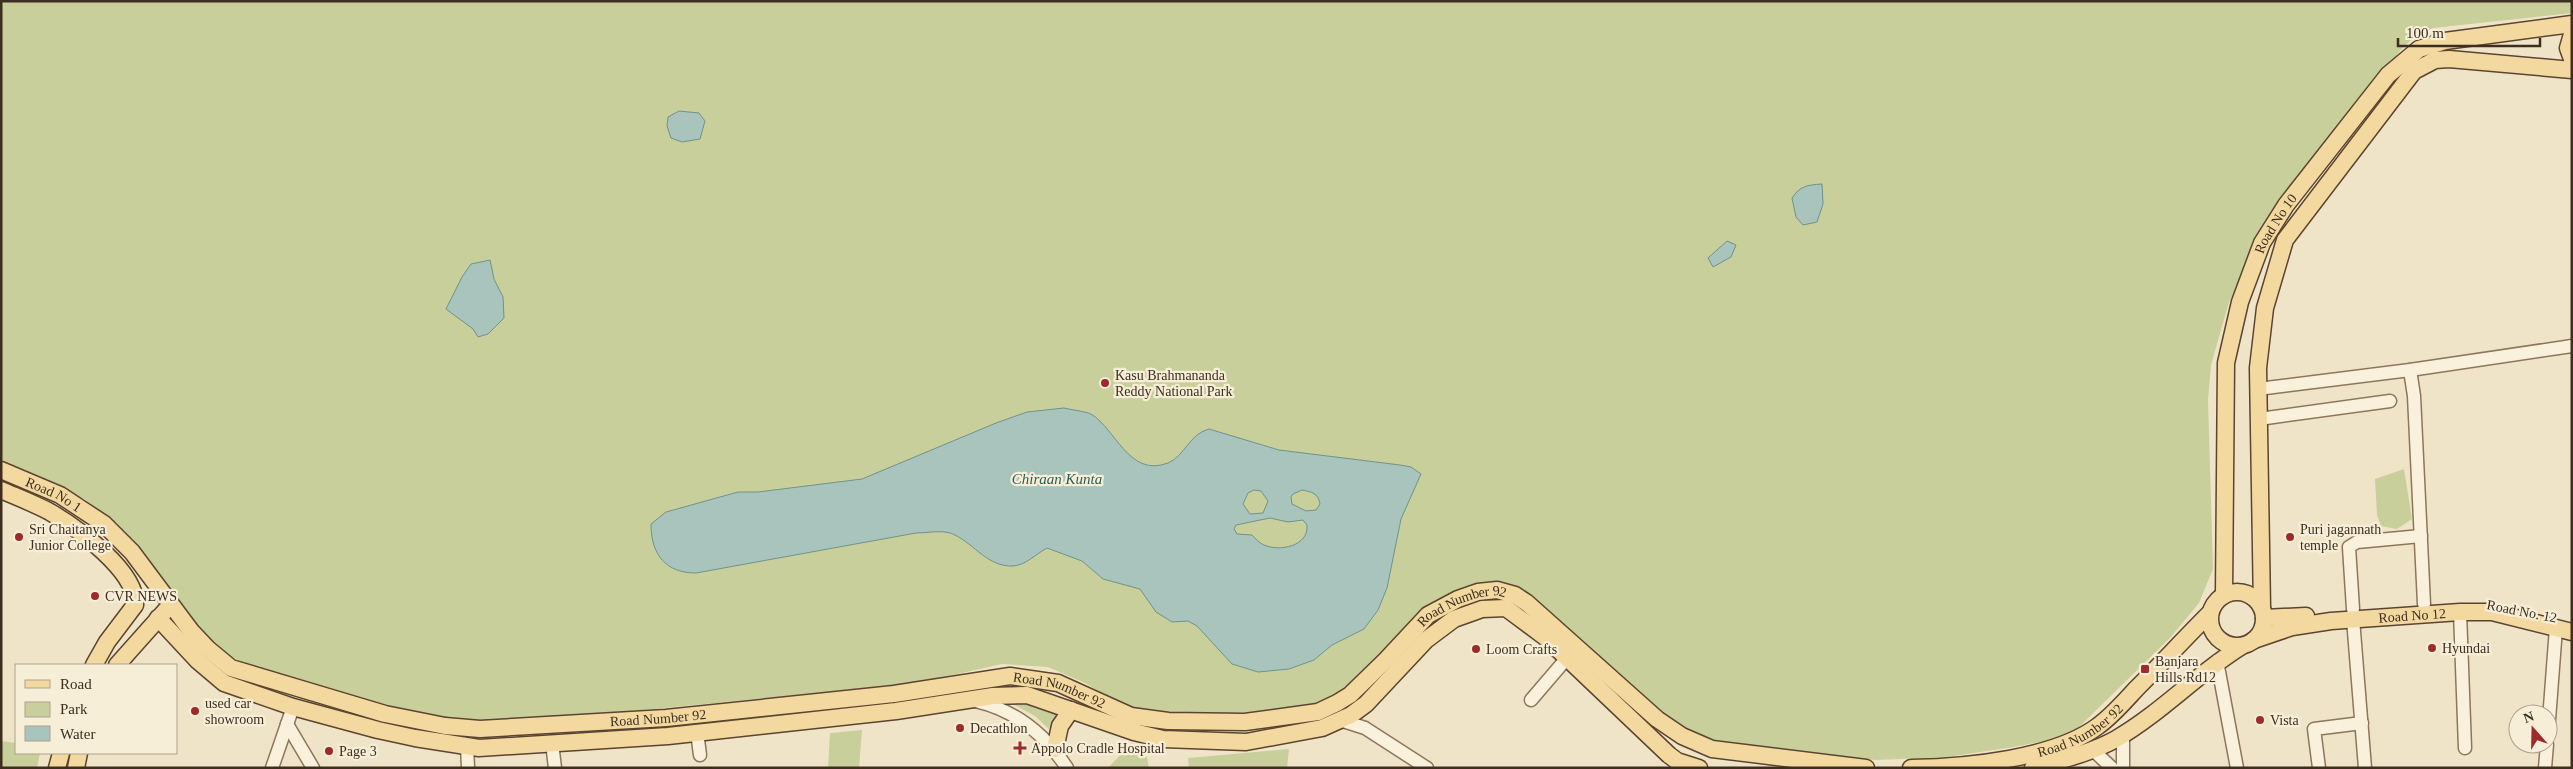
<svg xmlns="http://www.w3.org/2000/svg" width="2573" height="769" font-family="Georgia,serif">
<style>
.green{fill:#c9cf9b}
.water{fill:#a9c4bc;stroke:#6f938a;fill-rule:evenodd}
.lines{fill:none;stroke-linecap:round;stroke-linejoin:round}
.minor-casing{stroke:#8d765c;stroke-width:15}
.major-casing{stroke:#5b4430;stroke-width:19}
.minor{stroke:#faf1dc;stroke-width:12}
.major{stroke:#f3d9a0;stroke-width:16}
.poi-dot{fill:#9e2a2b;stroke:#f7eed8;stroke-width:2}
.labels{text-anchor:middle;stroke-width:4.5;stroke-linejoin:round;paint-order:stroke}
.street-label{font-size:14px;fill:#3d2e20;stroke:#f7eed8}
.poi-label{font-size:14px;fill:#3d2e20;stroke:#f7eed8;text-anchor:start}
.water-label{font-size:15px;font-style:italic;fill:#2f5d5a;stroke:#f7eed8}
</style>
<rect width="100%" height="100%" fill="#f0e4c8"/>
<g class="green">
<path d="M1 1H2572V13L2433 28 2417 35 2403 47 2263 233 2229 302 2211 365 2208 400 2213 569 2199 603 2170 638 2077 729 2050 740 2014 747 1947 757 1876 760 1712 743 1667 718 1521 591 1503 582H1481L1455 591 1427 605 1350 686 1327 700 1303 708 1211 715 1170 714 1126 707 1085 683 1048 667 1002 664 926 681 838 691 644 710 454 723 262 672 216 649 199 631 121 530 85 499 1 461Z"/>
<path d="M2404 469 2412 519 2397 529 2381 526 2377 515 2375 479Z"/>
<path d="M1005 700 1022 701 1061 713 1052 732 1035 716Z"/>
<path d="M862 730 859 768H828L830 733Z"/>
<path d="M1 741 16 743V753H40L37 768H1Z"/>
<path d="M1289 749 1287 768H1189L1188 758Z"/>
<path d="M1124 751 1147 757 1149 768H1108Z"/>
</g>
<g class="water">
<path d="M679 111 699 113 705 121 700 139 682 142 671 138 667 126 668 117Z"/>
<path d="M1822 184 1823 204 1817 222 1803 225 1796 217 1792 198C1800 186 1807 185 1822 184Z"/>
<path d="M1727 241 1736 245 1731 257 1713 267 1708 258Z"/>
<path d="M490 260 494 279 503 297 504 318 488 334 478 337 473 329 446 309 462 277 471 264Z"/>
<path d="M1064 408C1072 410 1084 411 1091 414 1116 429 1129 478 1168 463 1185 456 1189 434 1209 429L1279 450 1400 465 1411 467 1421 474 1401 519 1387 588 1378 610 1364 629 1332 645 1314 660 1289 669 1258 672 1232 664 1197 626 1188 621 1172 622 1156 612 1140 589 1103 579 1082 561 1047 548C1036 554 1026 565 1013 566 988 567 975 545 955 535 944 529 929 533 916 533L696 573C666 573 651 555 651 524L666 512 738 492H758L862 479 996 423 1027 412ZM1254 490 1261 491 1268 501 1263 513 1250 514 1243 504 1248 493ZM1302 490C1312 492 1318 493 1320 504L1316 510 1306 511 1292 504 1291 497 1293 494ZM1270 518 1288 522 1303 520 1307 525C1309 546 1280 552 1264 545 1259 543 1256 539 1252 535L1237 534 1234 529 1236 525Z"/>
</g>
<g class="lines">
<defs>
<g id="minor">
<path d="M2410 370 2414 396 2424 604"/>
<path d="M2258 389 2410 370 2572 346"/>
<path d="M2259 419 2390 401"/>
<path d="M2353 609 2349 547 2357 542 2421 536"/>
<path d="M2460 612 2465 748"/>
<path d="M2353 619 2365 768"/>
<path d="M2217 661 2237 768"/>
<path d="M1531 700 1567 658"/>
<path d="M975 701C1015 710 1045 734 1067 768"/>
<path d="M1340 720 1365 728 1427 768"/>
<path d="M287 724 313 768"/>
<path d="M697 732 700 755"/>
<path d="M2548 733 2556 628"/>
<path d="M2123 734V768"/>
<path d="M552 743 555 768"/>
<path d="M467 746 468 768"/>
<path d="M2092 749 2112 768"/>
<path d="M272 768 293 707"/>
<path d="M2319 768 2314 729 2362 723"/>
<path d="M2545 768 2547 744"/>
</g>
<g id="major">
<path d="M2572 34 2568 48 2572 59"/>
<path id="s1" d="M1 470 60 495 104 524 132 552 191 631 208 649 231 668 385 714 445 726 480 729 666 718 894 694 1010 676 1058 683 1131 716 1168 721 1245 722 1318 712 1337 703 1350 695 1386 660 1428 615 1458 599 1478 592 1497 590 1515 595 1527 603 1657 719 1682 736 1712 749 1866 768"/>
<path d="M1 490C17 497 35 504 50 512 76 527 138 572 135 605L107 642 94 665"/>
<circle cx="2237" cy="619" r="27"/>
<path id="s2" d="M2224 595 2226 363 2240 302 2262 243 2286 205 2388 75 2419 49 2445 41 2572 24"/>
<path d="M2262 608 2258 368 2265 308 2285 240 2414 71 2435 60 2449 59 2572 70"/>
<path d="M158 618 198 661 224 683 293 707 378 730 415 738 479 748 668 736 896 711 993 696 1027 695 1134 732 1163 739 1246 742 1322 728 1351 715 1366 704 1426 640 1454 619 1482 609 1506 608 1545 637 1669 755 1677 761 1699 768"/>
<path d="M2264 618 2306 616"/>
<path id="s3" d="M2254 640 2292 627 2331 621 2460 612H2492L2572 632"/>
<path d="M117 665 166 610"/>
<path d="M1055 749 1060 726 1071 710"/>
<path d="M57 768 61 753"/>
<path d="M76 768 79 753"/>
<path id="s4" d="M1911 768C1965 767 2054 759 2098 726 2112 716 2124 702 2136 689 2161 664 2185 638 2210 613"/>
<path d="M2033 768C2061 760 2091 753 2116 739 2161 713 2198 673 2242 646"/>
</g>
</defs>
<use href="#minor" class="minor-casing"/>
<use href="#major" class="major-casing"/>
<use href="#minor" class="minor"/>
<use href="#major" class="major"/>
</g>
<g class="poi-dot">
<circle cx="1105" cy="383" r="5"/>
<circle cx="19" cy="537" r="5"/>
<circle cx="2290" cy="537" r="5"/>
<circle cx="95" cy="596" r="5"/>
<circle cx="2432" cy="648" r="5"/>
<circle cx="1476" cy="649" r="5"/>
<rect x="2140" y="664" width="10" height="10" rx="2.5"/>
<circle cx="195" cy="711" r="5"/>
<circle cx="2260" cy="720" r="5"/>
<circle cx="960" cy="728" r="5"/>
<path d="M1017.5 740.5h5v5h5v5h-5v5h-5v-5h-5v-5h5z"/>
<circle cx="329" cy="751" r="5"/>
</g>
<g class="labels">
<g class="street-label">
<text dy="5" stroke="none"><textPath href="#s2" startOffset="381">Road No 10</textPath></text>
<text dy="5" stroke="none"><textPath href="#s1" startOffset="58">Road No 1</textPath></text>
<text transform="translate(2522 611) rotate(11)" y="5">Road No. 12</text>
<text dy="5" stroke="none"><textPath href="#s1" startOffset="1600">Road Number 92</textPath></text>
<text dy="5" stroke="none"><textPath href="#s3" startOffset="161">Road No 12</textPath></text>
<text dy="5" stroke="none"><textPath href="#s1" startOffset="1151">Road Number 92</textPath></text>
<text dy="5" stroke="none"><textPath href="#s1" startOffset="745">Road Number 92</textPath></text>
<text dy="5" stroke="none"><textPath href="#s4" startOffset="176">Road Number 92</textPath></text>
</g>
<g class="poi-label">
<text x="1115" y="380">Kasu Brahmananda<tspan x="1115" dy="16">Reddy National Park</tspan></text>
<text x="29" y="534">Sri Chaitanya<tspan x="29" dy="16">Junior College</tspan></text>
<text x="2300" y="534">Puri jagannath<tspan x="2300" dy="16">temple</tspan></text>
<text x="105" y="601">CVR NEWS</text>
<text x="2442" y="653">Hyundai</text>
<text x="1486" y="654">Loom Crafts</text>
<text x="2155" y="666">Banjara<tspan x="2155" dy="16">Hills Rd12</tspan></text>
<text x="205" y="708">used car<tspan x="205" dy="16">showroom</tspan></text>
<text x="2270" y="725">Vista</text>
<text x="970" y="733">Decathlon</text>
<text x="1031" y="753">Appolo Cradle Hospital</text>
<text x="339" y="756">Page 3</text>
</g>
<g class="water-label">
<text x="1057" y="484">Chiraan Kunta</text>
</g>
</g>
<rect width="2573" height="769" fill="none" stroke="#3d2e20" stroke-width="5"/>
<rect x="15" y="664" width="162" height="90" fill="#f7eed8" stroke="#ada18e"/>
<rect x="25" y="680" width="25" height="8" fill="#f3d9a0" stroke="#ada18e"/>
<text x="60" y="689" font-size="15" fill="#3d2e20">Road</text>
<rect x="25" y="702" width="25" height="15" fill="#c9cf9b" stroke="#ada18e"/>
<text x="60" y="714" font-size="15" fill="#3d2e20">Park</text>
<rect x="25" y="726" width="25" height="15" fill="#a9c4bc" stroke="#ada18e"/>
<text x="60" y="739" font-size="15" fill="#3d2e20">Water</text>
<g transform="translate(2533 729) rotate(340)"><circle r="24" fill="#f7eed8" stroke="#ada18e"/>
<path d="M0-4L9 19L0 12L-9 19Z" fill="#9e2a2b"/>
<text y="-8" font-size="14" font-weight="bold" text-anchor="middle" fill="#3d2e20">N</text>
</g>
<path d="M2398 38v8h142v-8" fill="none" stroke="#3d2e20" stroke-width="2.5"/>
<text x="2406" y="38" font-size="15" fill="#3d2e20" stroke="#f7eed8" stroke-width="4" paint-order="stroke">100 m</text>
</svg>
